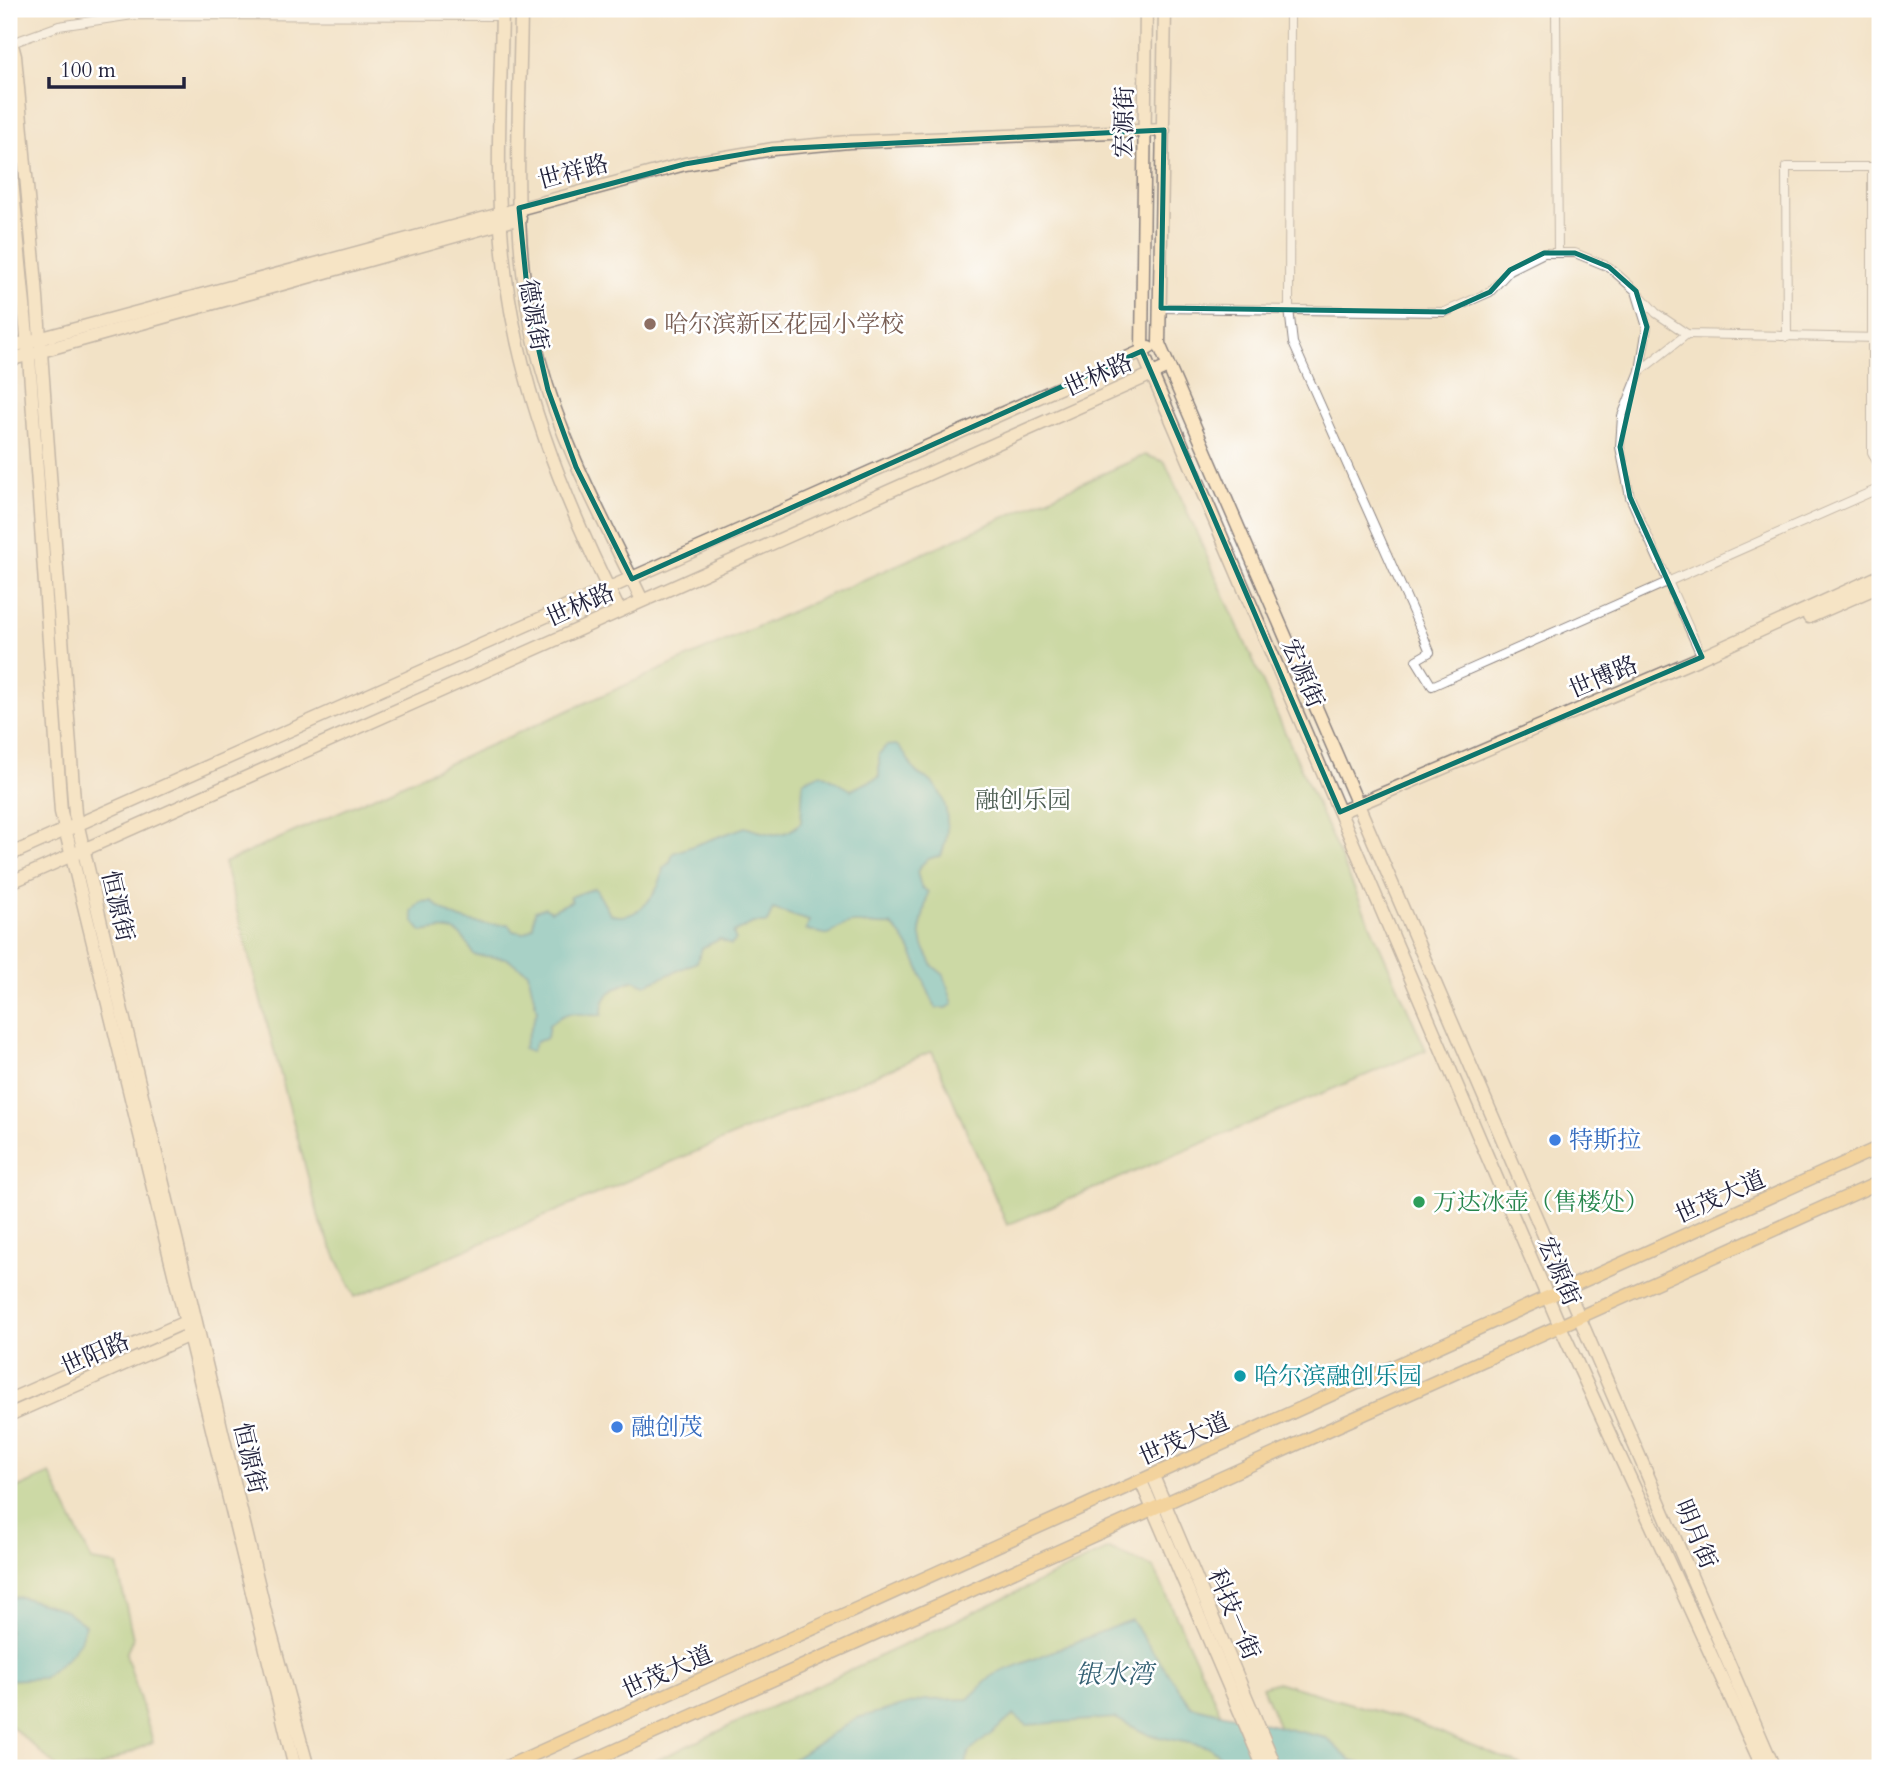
<svg xmlns="http://www.w3.org/2000/svg" width="1889" height="1777" font-family="Cardo,'Noto Serif SC',serif">
<style>
.green{fill:#9ece7d;stroke:#60785c;stroke-width:2}
.water{fill:#4fbdc6;stroke:#387080;stroke-width:2}
.lines{fill:none;stroke-linecap:round;stroke-linejoin:round}
.street-casing{stroke:#8a8280;stroke-width:10}
.secondary-casing{stroke:#8a8280;stroke-width:15}
.primary-casing{stroke:#8a8280;stroke-width:15}
.street{stroke:#fff;stroke-width:8}
.secondary{stroke:#fbe6c3;stroke-width:12}
.primary{stroke:#f4c16a;stroke-width:12}
.marked{fill:none;stroke:#0f766e;stroke-width:5;stroke-linejoin:round}
.education-dot{fill:#8d6e63;stroke:#fff;stroke-width:2.5}
.shop-dot{fill:#3f7fe0;stroke:#fff;stroke-width:2.5}
.leisure-dot{fill:#2e9e5b;stroke:#fff;stroke-width:2.5}
.culture-dot{fill:#0f9aa8;stroke:#fff;stroke-width:2.5}
.labels{text-anchor:middle;stroke-width:5;stroke-linejoin:round;paint-order:stroke}
.street-label{font-size:24px;fill:#22223b;stroke:#fff}
.education-label{font-size:24px;fill:#785e54;stroke:#fff;text-anchor:start}
.park-label{font-size:24px;fill:#4d5e52;stroke:#fff}
.shop-label{font-size:24px;fill:#366cbe;stroke:#fff;text-anchor:start}
.leisure-label{font-size:24px;fill:#27864d;stroke:#fff;text-anchor:start}
.culture-label{font-size:24px;fill:#0d838f;stroke:#fff;text-anchor:start}
.water-label{font-size:26px;font-style:italic;fill:#346073;stroke:#fff}
</style>
<rect width="100%" height="100%" fill="#fff"/>
<filter id="ink" filterUnits="userSpaceOnUse"><feTurbulence type="fractalNoise" baseFrequency=".0143" numOctaves="2"/><feDisplacementMap in="SourceGraphic" scale="14" xChannelSelector="R" yChannelSelector="G"/><feConvolveMatrix kernelMatrix="1 2 1 2 8 2 1 2 1" color-interpolation-filters="sRGB"/></filter>
<filter id="wash" filterUnits="userSpaceOnUse"><feTurbulence type="fractalNoise" baseFrequency=".00686" numOctaves="4" result="noise"/><feDisplacementMap in="SourceGraphic" scale="28" xChannelSelector="R" yChannelSelector="G"/><feGaussianBlur stdDeviation="1.57" result="paint"/><feColorMatrix in="noise" values="0 0 0 0 0 0 0 0 0 0 0 0 0 0 0 0 0 1.4 0 .05"/><feComposite in="paint" operator="in"/></filter>
<g filter="url(#wash)">
<rect width="100%" height="100%" fill="#f2e2c6"/>
<g class="green">
<path d="M1145 455 1165 462 1426 1050 1007 1225 932 1051 355 1297 320 1222 224 863Z"/>
<path d="M50 1474 92 1561 117 1565 133 1638 126 1654 153 1742 97 1768H58L9 1724V1492Z"/>
<path d="M1109 1549 1154 1568 1246 1768H1053L1013 1761 1009 1768H640Z"/>
<path d="M1277 1682 1420 1724 1528 1768H1376L1351 1761 1326 1738 1279 1728 1262 1687Z"/>
</g>
<g class="water">
<path d="M896 745C905 750 909 763 915 771 920 777 923 776 929 780 951 797 950 833 941 856 929 857 923 861 917 872L921 887 928 892 920 931 923 946 933 966 944 975 953 1004 947 1008H936C922 982 915 945 891 925 863 928 855 913 829 935L806 930 809 921 773 909 767 923H753L733 933 736 940 731 945 720 939 702 948 697 962 645 985 634 980C616 987 601 993 602 1015 575 1018 574 1004 549 1025L547 1038 536 1042 531 1052 523 1049 537 1011 528 972 505 958 474 955C459 927 453 927 422 932L414 922 412 912 420 902 432 901C453 922 480 926 508 924L513 931 524 933 533 927 535 911 545 907 551 911 572 901 570 897 595 888 610 914C638 924 661 891 663 868L670 862 673 853 745 827C767 834 784 841 801 822L803 781 821 773 851 790 879 777V754L886 746Z"/>
<path d="M21 1597 65 1610 85 1625 80 1641 67 1658 43 1678 9 1680V1598Z"/>
<path d="M1131 1620 1191 1706 1326 1738 1351 1761 1376 1768H1235L1209 1747 1149 1735 1115 1718 1027 1725 1014 1715 969 1752 964 1768H780L857 1718 924 1700 968 1699 993 1675Z"/>
</g>
</g>
<g filter="url(#ink)">
<g class="lines">
<defs>
<g id="street">
<path d="M1290 9 1289 309 1293 343 1423 635 1430 652 1416 660 1432 686 1880 488"/>
<path d="M1556 9 1558 252"/>
<path d="M9 44 59 26 133 15 502 16"/>
<path d="M1638 293 1656 313 1687 334 1880 338"/>
<path d="M1161 308 1445 312 1490 292 1510 270 1544 253H1575L1609 267 1636 291 1647 327 1640 371 1622 416 1620 447 1630 497 1702 657"/>
<path d="M1787 337 1786 167H1872V452L1880 468"/>
<path d="M1640 371 1687 334"/>
</g>
<g id="secondary">
<path d="M502 9C501 90 495 173 503 253 515 379 563 498 619 610"/>
<path d="M521 9C520 125 508 249 540 362 563 447 604 521 642 600"/>
<path d="M1146 9 1142 351 1560 1326 1763 1768"/>
<path d="M1165 9 1159 344 1774 1768"/>
<path d="M9 34 15 56 36 284 75 814 266 1616 308 1768"/>
<path d="M9 149 29 357 61 812 295 1768"/>
<path d="M9 347 685 164 773 149 849 142 1164 130"/>
<path d="M9 360 520 218"/>
<path d="M1809 617 1880 586"/>
<path d="M1340 812 1702 657 1880 576"/>
<path d="M9 855 1149 348"/>
<path d="M9 883 1168 367"/>
<path d="M9 1400 192 1319"/>
<path d="M9 1415 194 1333"/>
<path d="M1153 1476 1276 1768"/>
<path d="M1141 1481 1264 1768"/>
</g>
<g id="primary">
<path d="M504 1768 1880 1147"/>
<path d="M576 1768 1880 1182"/>
</g>
</defs>
<use href="#street" class="street-casing"/>
<use href="#secondary" class="secondary-casing"/>
<use href="#primary" class="primary-casing"/>
<use href="#street" class="street"/>
<use href="#secondary" class="secondary"/>
<use href="#primary" class="primary"/>
</g>
</g>
<path d="M0 0H1889V1777H0ZM1164 130 1161 308 1445 312 1490 292 1510 270 1544 253H1575L1609 267 1636 291 1647 327 1620 447 1630 497 1702 657 1340 812 1142 351 632 579 576 467 548 390 529 308 519 208 685 164 773 149Z" fill="#f2e2c6" fill-opacity=".55" fill-rule="evenodd"/>
<path class="marked" d="M1164 130 1161 308 1445 312 1490 292 1510 270 1544 253H1575L1609 267 1636 291 1647 327 1620 447 1630 497 1702 657 1340 812 1142 351 632 579 576 467 548 390 529 308 519 208 685 164 773 149Z"/>
<circle class="education-dot" cx="650" cy="324" r="7"/>
<g class="shop-dot">
<circle cx="1555" cy="1140" r="7"/>
<circle cx="617" cy="1427" r="7"/>
</g>
<circle class="leisure-dot" cx="1419" cy="1202" r="7"/>
<circle class="culture-dot" cx="1240" cy="1376" r="7"/>
<g class="labels">
<g class="street-label">
<text transform="translate(1124 122) rotate(-89)" y="8">宏源街</text>
<text transform="translate(573 172) rotate(-15)" y="8">世祥路</text>
<text transform="translate(534 315) rotate(80)" y="8">德源街</text>
<text transform="translate(1098 375) rotate(-24)" y="8">世林路</text>
<text transform="translate(580 605) rotate(-24)" y="8">世林路</text>
<text transform="translate(1303 673) rotate(67)" y="8">宏源街</text>
<text transform="translate(1603 677) rotate(-23)" y="8">世博路</text>
<text transform="translate(118 906) rotate(77)" y="8">恒源街</text>
<text transform="translate(1720 1197) rotate(-24)" y="8">世茂大道</text>
<text transform="translate(1559 1271) rotate(67)" y="8">宏源街</text>
<text transform="translate(95 1354) rotate(-24)" y="8">世阳路</text>
<text transform="translate(1184 1439) rotate(-24)" y="8">世茂大道</text>
<text transform="translate(250 1458) rotate(77)" y="8">恒源街</text>
<text transform="translate(1696 1534) rotate(67)" y="8">明月街</text>
<text transform="translate(1234 1614) rotate(67)" y="8">科技一街</text>
<text transform="translate(667 1672) rotate(-24)" y="8">世茂大道</text>
</g>
<g class="education-label">
<text x="664" y="332">哈尔滨新区花园小学校</text>
</g>
<g class="park-label">
<text x="1023" y="808">融创乐园</text>
</g>
<g class="shop-label">
<text x="1569" y="1148">特斯拉</text>
<text x="631" y="1435">融创茂</text>
</g>
<g class="leisure-label">
<text x="1433" y="1210">万达冰壶（售楼处）</text>
</g>
<g class="culture-label">
<text x="1254" y="1384">哈尔滨融创乐园</text>
</g>
<g class="water-label">
<text x="1114" y="1683">银水湾</text>
</g>
</g>
<rect width="1889" height="1777" fill="none" stroke="#fff" stroke-width="35"/>
<path d="M49 77v10h135v-10" fill="none" stroke="#22223b" stroke-width="3.5"/>
<text x="60" y="77" font-size="21" fill="#22223b" stroke="#ffffff" stroke-width="5" paint-order="stroke">100 m</text>
</svg>
